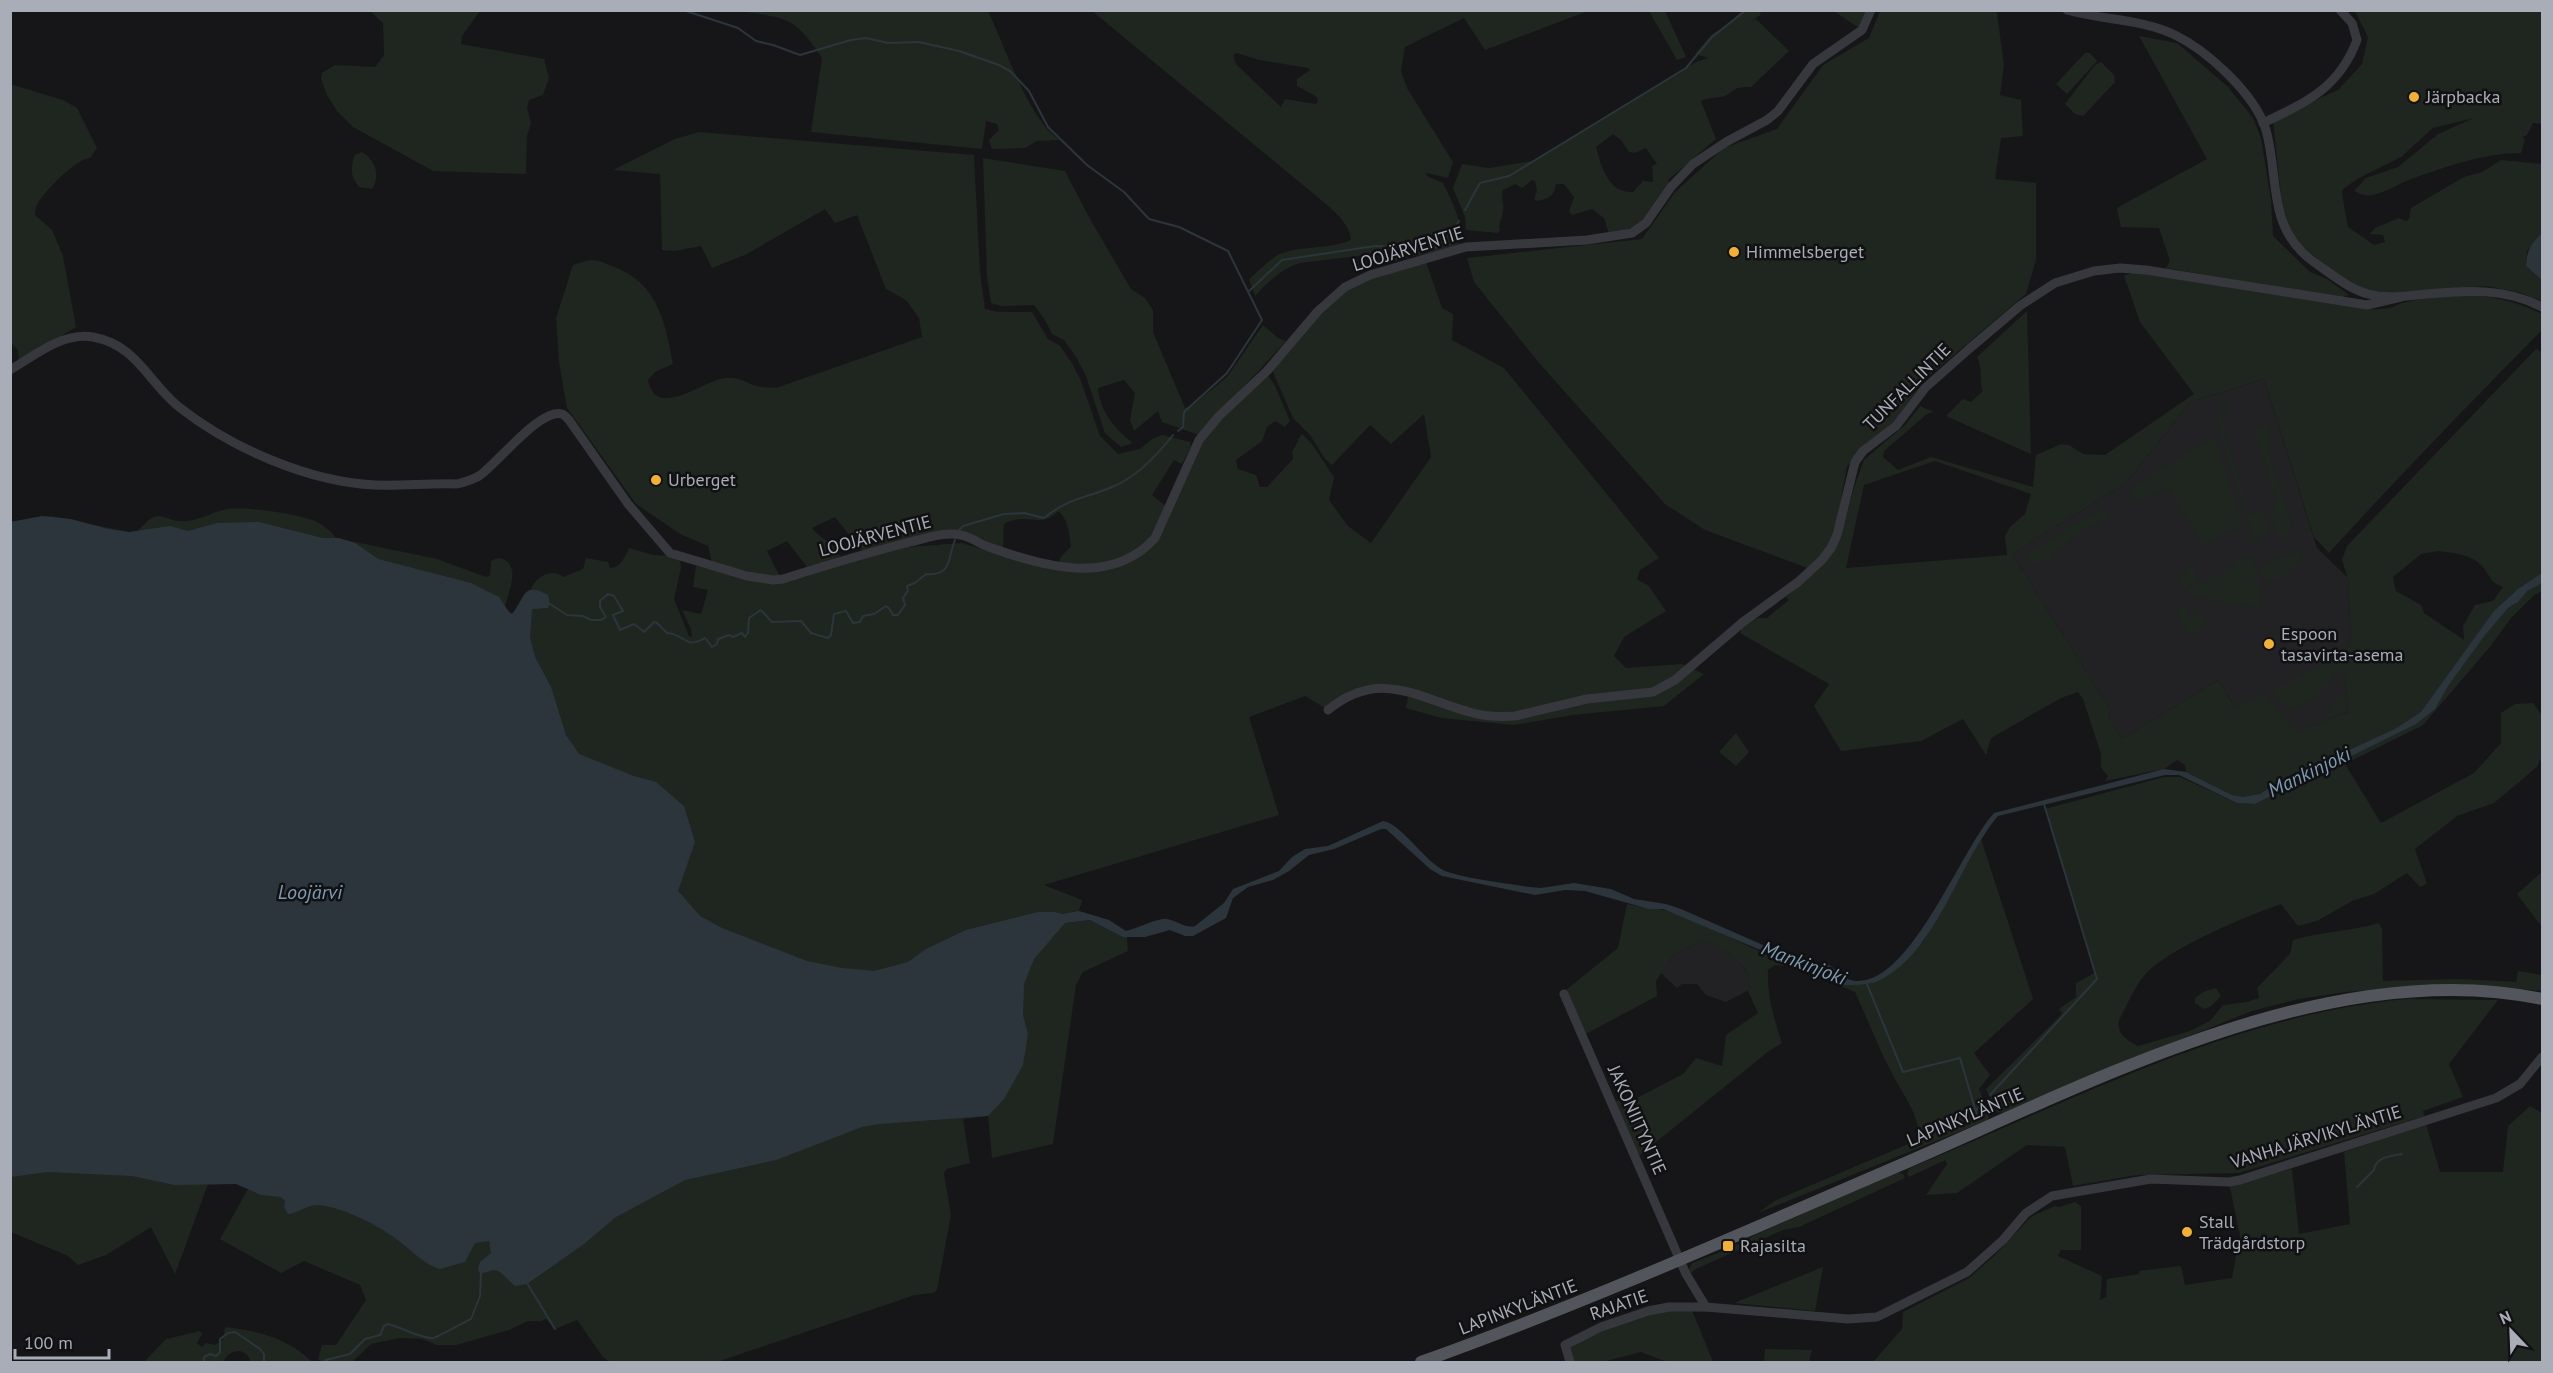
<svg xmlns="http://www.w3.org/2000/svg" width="2553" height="1373" font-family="'PT Sans',sans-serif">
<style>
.built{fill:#222225}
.green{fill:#1e261f;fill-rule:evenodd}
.water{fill:#2c353c}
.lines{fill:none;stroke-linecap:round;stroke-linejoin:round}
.stream{stroke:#2c353c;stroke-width:2}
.minor{stroke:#37383d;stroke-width:9}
.major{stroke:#53555c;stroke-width:12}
.poi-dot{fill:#f2b134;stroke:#111113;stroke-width:2}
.labels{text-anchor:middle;stroke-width:5;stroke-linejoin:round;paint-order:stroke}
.poi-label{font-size:18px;fill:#a8adb8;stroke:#111113;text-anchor:start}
.street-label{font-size:18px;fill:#a8adb8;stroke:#111113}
.water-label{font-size:20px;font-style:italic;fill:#7f9bb3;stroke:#111113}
</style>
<rect width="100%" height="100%" fill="#161618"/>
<g class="built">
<path d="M2264 379 2317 548 2348 578 2351 642 2344 654 2348 712 2260 746 2218 680 2122 739 2109 717 2110 709 2012 554 2126 483 2190 402Z"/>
<path d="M1701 941 1718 946 1739 961 1751 979V989L1726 1002 1706 995 1697 984H1682L1677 988 1661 973 1674 954Z"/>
</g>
<g class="green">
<path d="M1992 10 1997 13 2004 65 2000 95 2021 100 2023 136 2001 138 1995 179 2036 183V260L2026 294 1923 381 1893 424 1847 466 1834 538 1819 559 1808 568 1705 530 1665 504 1539 363 1474 282 1467 258 1642 239 1675 192 1724 148 1777 129 1823 65 1869 38 1880 11Z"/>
<path d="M370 11H480L462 36 461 44 544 59 549 78 543 95 529 100 527 108 531 123 527 136 526 174 433 171 353 127 337 111 327 95 321 79 322 73 335 65 375 67 384 55 383 23Z"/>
<path d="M738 11H988C1005 46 1028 119 1060 140L1037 141 1025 148 992 149 989 140 999 130 997 124 986 121 982 149 811 132 822 58C794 15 786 18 738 11Z"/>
<path d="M1092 11H1588L1485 50 1464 18 1405 47 1401 71 1407 88 1453 162 1448 178 1426 173 1427 176 1443 183C1453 204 1464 222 1459 246L1394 261 1383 253 1300 263C1281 269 1268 282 1255 296L1249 279C1258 272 1267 261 1278 255 1299 245 1328 250 1351 240 1350 225 1336 213 1326 204ZM1237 53 1259 60 1308 68 1310 70 1297 79V86L1317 97 1318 101 1316 104 1285 99 1281 107 1236 64 1233 55Z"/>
<path d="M1649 11H1665L1686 57 1677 60Z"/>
<path d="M1742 11H1761L1760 15 1752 21 1756 19 1789 51 1751 87C1729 86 1734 95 1720 97 1712 98 1708 98 1701 101L1716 139 1668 180 1670 183 1639 226 1609 234 1604 218 1592 209 1572 215 1569 211 1574 197 1564 184H1556C1554 197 1548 199 1537 201L1534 199 1537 190 1535 181 1532 180 1522 188 1515 184 1503 190C1501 199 1504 203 1503 210 1503 218 1498 221 1500 230L1498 233 1466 230 1465 217 1453 188 1462 164 1489 168 1533 161 1696 62 1708 58 1695 54 1711 35 1729 24ZM1613 134 1621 140 1629 152 1635 153 1646 148 1657 164 1652 166 1653 182 1643 181 1633 192C1608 193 1602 168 1596 147Z"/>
<path d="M1834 11H1871L1862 30Z"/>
<path d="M2355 11H2542V124L2533 123 2527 135 2523 137 2525 140 2521 153C2485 153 2448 166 2414 178 2401 182 2389 191 2376 194 2367 197 2362 195 2354 191L2366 178 2398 167 2438 134 2474 118 2433 128 2401 157 2359 178 2343 189 2342 194 2348 227 2374 245 2385 242 2383 235 2370 234 2375 228 2399 218 2406 221 2409 219 2411 208 2464 177 2482 172 2501 160 2542 164V233L2527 251 2526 266 2542 280V301L2518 292 2486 286 2401 293 2382 292 2361 289 2335 273 2293 238 2283 216 2273 119 2338 90 2362 64 2368 37Z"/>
<path d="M2139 36 2177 43 2228 87 2253 118 2261 138 2271 200 2273 236 2310 272 2327 279 2349 295 2341 298 2166 268 2170 261 2159 228 2121 227 2117 209 2120 206 2207 159Z"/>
<path d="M2085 53H2090L2097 61 2067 94 2056 84Z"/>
<path d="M2101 62 2114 75 2115 82 2083 116 2075 114 2065 104 2095 65Z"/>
<path d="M10 84 63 100 77 108 97 148 90 158C77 158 43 192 37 205 36 206 35 213 35 215L52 230 63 256 76 327 19 361 18 350 10 342Z"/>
<path d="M699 132 974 155 980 273 985 309 999 312H1032L1048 339 1060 346 1072 363 1081 381 1100 436 1118 454 1140 449 1152 439 1162 435 1190 442 1191 446 1182 464 1174 460 1152 495 1167 507C1164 515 1161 526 1156 533 1135 563 1093 565 1059 565L1060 558 1071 546C1069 534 1068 518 1058 511 1041 530 1027 511 1004 524L1003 548 970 534 862 551 835 517 812 528C821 540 835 542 840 557L807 567 787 541 767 551 779 575 767 576 712 563 708 546 682 535 636 504 567 408 559 362 556 318 573 265C596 257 594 259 617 268 659 286 665 323 673 364L655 372 648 380C656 421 703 380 726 378 739 376 746 383 757 386 763 388 770 387 776 388L922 337 919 318 906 300 886 289 857 215 835 223 825 209 747 254 712 268 701 246 675 251 662 250 660 174 613 170 675 139Z"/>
<path d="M362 152C375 160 381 175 372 189L359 187C350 176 350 168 355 155Z"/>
<path d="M983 158 1065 171 1090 219 1131 289 1145 298 1153 310V332L1185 408 1193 405 1227 377 1263 325 1278 338 1286 341 1199 435 1162 422 1158 411 1134 431 1130 420 1135 393 1124 380 1098 388C1100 412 1115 429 1133 443L1121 447 1105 433 1086 376 1076 357 1064 340 1052 334 1045 320 1034 305 1001 306 991 303 987 276Z"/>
<path d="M1426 262 1442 308 1453 314 1452 340 1504 368 1659 558 1640 570 1637 580 1648 585 1666 611 1624 637 1614 656 1626 668 1682 664 1704 674 1664 706 1573 715 1514 725 1441 718 1406 708 1409 692 1369 691 1328 710 1305 696 1249 717 1279 815 1044 885 1082 900 1079 911 1062 914 1065 923 1090 920 1127 937 1128 951 1083 972 1076 985 1053 1144 992 1158 988 1116 963 1119 970 1163 946 1169 944 1174 951 1215 937 1290 933 1293 915 1295 717 1362H610L603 1357 577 1320 555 1329 546 1319 541 1321H528L509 1330 456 1345H437L422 1339 400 1338 371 1344 352 1362H322L318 1359 322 1345H336L366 1300 360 1285 304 1261 281 1273 220 1239 248 1189 881 977 841 975 676 928 634 776 626 773 622 780 10 522 51 516 129 532 138 531C162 503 160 523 187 521 200 520 211 513 223 510 241 505 297 514 315 521 323 525 331 531 336 538L437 559 486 577 490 575 491 561C496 558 500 557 505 560 520 569 508 594 505 607L512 614 525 593 531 589C535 577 553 567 563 577L583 569 586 558 608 562 610 568C620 568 625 557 629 548L653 555 672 556 680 560 681 568 674 599 689 636 692 637 691 629 682 610 701 614 708 590 693 587 696 566 765 582 908 547 962 543 1049 569 1086 572 1150 548 1197 448 1221 418 1267 374 1275 386 1290 421 1285 427 1275 421 1267 427 1262 441 1236 460 1238 469 1256 475 1260 487H1267L1293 459 1292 451C1297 445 1297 440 1302 434L1312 444 1334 477 1329 500 1348 526 1371 543 1431 457 1424 414 1391 444 1370 425 1332 465 1325 459 1310 435 1293 418 1272 370C1294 343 1325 301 1356 284 1376 273 1404 269 1426 262Z"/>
<path d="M2133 272 2365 309C2373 309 2381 310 2389 308 2395 307 2400 303 2406 302 2455 291 2498 292 2542 314V330C2470 403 2398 477 2329 553L2314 537 2264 379 2190 402 2126 483 2012 554 2110 709 2109 717 2122 739 2218 680 2235 707 2262 694 2298 731 2348 712 2345 675 2334 673 2322 694 2289 712 2270 692 2344 654 2351 642 2348 578 2342 560 2347 546 2536 349 2542 352V591L2534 595 2511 618 2489 648 2423 725 2345 764 2381 823 2474 773 2501 743V713L2515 704 2533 703 2542 715V756L2537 767 2494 803 2457 816 2415 849 2427 884 2420 887 2407 873 2374 894 2352 901 2317 921 2298 926 2281 904C2247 916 2166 949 2144 976 2133 989 2127 1006 2119 1020 2116 1035 2128 1040 2138 1046L2190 1031 2210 1021 2223 1005 2247 1002 2259 998 2257 988 2290 954 2293 940C2321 932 2351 931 2379 923L2382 929 2383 981 2459 979 2516 982 2518 971 2542 975V991L2475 985H2430L2346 992 2299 999 2252 1011 2109 1068 2003 1113 1997 1112 1986 1089 2062 1014 2059 1009 2076 997V983L2096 972 2045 809 2164 777H2180L2237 803 2255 804 2342 760 2339 755 2275 784 2260 794 2243 798 2232 795 2186 772 2185 765 2177 760 2164 769 2105 781 2108 776 2101 768V754L2083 699 2078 692 2061 698 1991 738 1986 755 1963 719 1921 741 1841 751 1814 706 1829 684 1740 633 1742 627 1757 618H1767L1789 600 1786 597 1816 570 1840 538 1854 488 1864 460 1906 424 1920 406 1934 412 1927 414 1884 451 1883 457 1898 470 1931 457 2033 487 2036 455 2061 444 2069 445 2083 454 2105 455 2194 394 2140 322 2124 276ZM1935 461 2031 494 2025 514 2010 527 2005 536 2007 555 1846 568 1864 485ZM2438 551C2453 553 2472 554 2483 567 2492 578 2488 581 2503 587L2493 601 2475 605 2463 626 2464 640 2424 613 2421 605 2396 591 2393 577 2421 554Z"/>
<path d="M2027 311 2031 454 1946 416 1963 399 1971 402 1983 391C1978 377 1984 373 1977 357Z"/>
<path d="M2227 401 2233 406 2219 412 2248 510 2244 509 2216 418 2220 405Z"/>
<path d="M2269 425V452L2292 526 2287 537 2277 534 2270 511 2277 503 2254 430Z"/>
<path d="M2214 437 2241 520 2239 525 2204 546 2167 487 2150 498 2148 495 2136 503 2128 489Z"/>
<path d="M2102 508 2109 519 2082 531 2050 557 2030 565 2028 556 2032 551Z"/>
<path d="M2262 510 2269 533 2254 543 2247 518 2249 514Z"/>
<path d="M2303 551C2300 567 2285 575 2272 581L2264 579 2261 571C2266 557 2289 556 2303 551Z"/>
<path d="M2253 555 2261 597V604L2257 607C2231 606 2210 601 2186 591L2228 570 2238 560Z"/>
<path d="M2190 563 2200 580 2183 588 2178 575 2187 574 2183 568Z"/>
<path d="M2184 604 2189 616 2197 612 2208 621 2195 635 2189 634 2179 618 2177 608Z"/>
<path d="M2343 691 2346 711 2324 719Z"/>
<path d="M1736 733 1749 752 1736 766 1719 752Z"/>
<path d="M1981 839 2033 999 1974 1053 1990 1075 1979 1089 1989 1114 1988 1120 1758 1213 1776 1200 1913 1142 1919 1137C1919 1115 1904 1096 1894 1077 1879 1050 1868 1020 1855 992L1793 967 1775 965 1768 970C1767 996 1774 1019 1782 1043L1769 1051 1640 1155 1637 1153 1615 1102 1631 1095 1637 1098 1683 1074 1696 1058 1722 1066 1726 1035 1758 1013 1748 991 1751 988C1751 963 1722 947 1701 941L1674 954 1656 981 1657 996 1580 1037 1561 994 1618 948 1627 904C1644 908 1661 908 1677 914 1719 930 1757 953 1800 967 1822 975 1845 979 1867 984L1895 970 1924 941Z"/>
<path d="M2542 872V927L2517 894Z"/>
<path d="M2216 988 2221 996 2210 1007 2204 1009 2195 1003V998L2203 992Z"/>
<path d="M2408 999 2498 1000 2449 1064 2463 1097 2423 1111 2424 1116 2239 1173 2137 1175 2073 1186 2065 1147 2027 1145 1957 1193 1926 1195 1947 1164 1945 1160 1909 1177 1907 1173 1910 1168C2070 1102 2234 1014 2408 999Z"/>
<path d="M2530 1106 2542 1113V1362H1873L1902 1329 1903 1312 1969 1278 1993 1257 2032 1216 2055 1206 2059 1207 2075 1202 2081 1206V1250H2061L2058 1256 2102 1276 2100 1300 2106 1297 2107 1279 2139 1274V1271L2181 1266 2185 1285 2232 1278 2240 1235 2229 1183 2292 1169 2299 1234 2350 1224 2344 1152 2426 1124 2440 1172H2503L2508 1126Z"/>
<path d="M68 1153 221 1186 208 1184 175 1274 151 1227 106 1255 78 1265 68 1256 11 1232 10 1155Z"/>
<path d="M1898 1172 1903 1174 1905 1178 1799 1227 1783 1230 1694 1270 1691 1274 1689 1269 1692 1263 1697 1261 1729 1249 1757 1234Z"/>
<path d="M1823 1267 1815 1311 1734 1303 1744 1299Z"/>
<path d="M1692 1310 1713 1362H1667L1641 1352 1602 1362H1572L1568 1352 1572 1344 1650 1312Z"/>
<path d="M225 1327C259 1331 288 1338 312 1362H251C245 1346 230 1349 223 1362H144L166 1339 200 1331 202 1334 197 1343 202 1347 206 1343 215 1345 223 1340Z"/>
<path d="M1765 1349 1812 1350 1809 1362H1764Z"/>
</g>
<g class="water">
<path d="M2542 233V280L2526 266C2527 250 2530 245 2542 233Z"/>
<path d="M42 516 71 519 108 529 129 532 170 526 188 531 217 523 259 522 323 538H339L355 543 378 559 471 583 499 597 509 612 512 614C525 600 522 580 548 595L550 604 548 608 532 609 530 637 535 657 551 687 566 735 579 754 634 776 656 782 684 806 695 842 678 891 700 916 722 928 807 961 842 968 874 971 908 962 926 949 966 930 1038 912H1055L1062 914 1079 911 1109 920 1126 931C1138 928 1150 921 1163 919 1175 918 1184 929 1195 926L1224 903 1233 889 1279 871 1292 857 1305 849 1328 846 1383 821C1400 823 1424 860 1443 870 1460 878 1510 884 1530 887L1541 888 1574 883 1611 889 1634 899 1666 904 1681 909 1815 968 1827 964C1839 970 1843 981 1858 981 1912 981 1961 849 1994 813L2164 769 2186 772 2232 795 2243 797 2260 794 2275 784 2395 729 2421 712 2494 611 2518 589 2542 573V583L2527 591 2518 602 2509 607 2485 635 2448 686 2435 709 2416 724 2255 804 2237 803 2179 775H2165L1998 816C1958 863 1937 952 1880 980 1869 985 1857 985 1844 985L1663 909H1649L1585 891 1565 890 1535 895 1442 876 1430 869 1386 829H1381L1334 849 1309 855 1289 871 1273 880 1248 887 1233 898 1226 918 1193 936H1185L1170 930 1145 937H1123L1090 920 1065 923 1034 959 1024 984 1023 1015 1028 1034 1023 1065 1004 1099 988 1116 879 1124 862 1127 776 1160 685 1180 616 1217 584 1244 527 1284 515 1286 500 1272 494 1270 480 1274 478 1269 480 1262 491 1253 489 1241 475 1243 465 1262 440 1269C423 1264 413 1251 399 1241 378 1225 345 1208 319 1205 308 1204 299 1213 288 1214L284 1207 285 1201 281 1197 261 1195 236 1184 175 1185 132 1176 47 1172 11 1177 10 522Z"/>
</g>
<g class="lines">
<g class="stream">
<path d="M683 10 738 28 756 41 773 45 800 55 851 40 866 38 888 43 919 42 959 51 999 65 1010 71 1029 91 1048 127 1087 165 1124 192 1149 219 1179 227 1228 251 1262 320 1227 373 1184 412 1183 427 1178 431"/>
<path d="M1465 210 1480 183 1509 176 1686 68 1712 37 1746 10"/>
<path d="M1248 292 1282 260 1375 246 1435 248 1452 234 1459 221"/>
<path d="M959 530 963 526 1004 514 1024 513 1044 518C1070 497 1084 499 1112 487 1135 478 1158 454 1173 435"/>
<path d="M550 604 567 615 583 616 591 620H601L606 617 600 607V601L608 594 614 596 623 611 613 615 620 630 634 624 644 632 654 622 657 623 667 633C686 634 684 650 705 638L712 647 717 644 718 639 729 635 733 637 742 633 745 637 748 633 749 618 761 610 772 622 801 621 811 633 828 638 831 635 834 614 846 611 853 623 860 622 863 616 874 614 886 606 889 608 893 615H898L905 605 903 598 908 591 907 586 915 583 926 574C952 576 947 560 955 540"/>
<path d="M1867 984 1903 1072 1960 1058 1978 1119"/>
<path d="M1990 1095 2097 979 2044 804"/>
<path d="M1976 1110 1983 1103"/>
<path d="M2357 1187 2374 1170C2376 1157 2390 1156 2402 1154"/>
<path d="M527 1283 555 1329"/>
<path d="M204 1362V1357L210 1354 216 1356 220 1352V1339L228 1333 235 1332 260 1349 264 1354V1362"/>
<path d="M324 1362 326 1360 350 1354 365 1339 380 1335 384 1326 388 1324C400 1327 423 1339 433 1338 436 1338 466 1321 471 1319L480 1296 481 1272"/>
</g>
<g class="minor">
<path d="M2067 10C2102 20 2140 19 2173 34 2207 50 2255 94 2266 130 2280 180 2266 228 2314 262 2330 273 2349 289 2368 294 2388 299 2407 296 2427 294 2466 290 2506 288 2542 307"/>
<path d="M2263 123C2307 102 2339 88 2357 40L2352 23 2340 10"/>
<path d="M10 370C35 355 63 332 93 337 137 345 148 382 179 407 231 448 309 482 375 485 402 486 430 483 457 484 465 482 472 480 479 476 497 464 541 407 562 414 565 415 567 418 569 420L628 504 670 553 747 576 773 580 783 579C824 566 864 554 906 543 920 540 936 534 950 534 965 533 976 542 989 547 1042 566 1111 587 1155 538L1199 440 1219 416 1267 371 1318 311 1345 287 1370 275 1466 247 1587 240 1632 233 1646 223 1671 187 1693 164 1726 142 1767 120 1778 111 1813 64 1862 30 1871 10"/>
<path d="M1328 710C1381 667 1419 699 1473 713 1487 717 1500 717 1515 716L1587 699 1653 692 1675 680 1743 622 1798 582 1822 560 1831 548 1837 535 1855 462 1863 451 1896 426 1925 388 1969 349 2021 305 2055 283 2094 271 2120 268 2146 270 2367 305 2401 297"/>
<path d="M1564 994 1686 1274 1706 1307"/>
<path d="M1570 1362 1565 1345 1601 1327 1648 1311 1669 1307H1706L1848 1319 1877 1317 1967 1272 2003 1240 2026 1213 2052 1196 2151 1179 2229 1182 2240 1180 2496 1098 2520 1084 2542 1057"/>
</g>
<path class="major" d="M1421 1362C1583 1304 1740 1234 1898 1166 2089 1084 2329 954 2542 999"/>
</g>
<g class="poi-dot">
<circle cx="2414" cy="97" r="6"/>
<circle cx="1734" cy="252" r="6"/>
<circle cx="656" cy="480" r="6"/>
<circle cx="2269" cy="644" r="6"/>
<circle cx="2187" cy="1232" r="6"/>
<rect x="1722" y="1240" width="12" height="12" rx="3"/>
</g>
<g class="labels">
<g class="poi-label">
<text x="2426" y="103">Järpbacka</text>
<text x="1746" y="258">Himmelsberget</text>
<text x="668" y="486">Urberget</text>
<text x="2281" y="640">Espoon<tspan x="2281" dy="21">tasavirta-asema</tspan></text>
<text x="2199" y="1228">Stall<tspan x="2199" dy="21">Trädgårdstorp</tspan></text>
<text x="1740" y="1252">Rajasilta</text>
</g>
<g class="street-label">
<text transform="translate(1408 249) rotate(-17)" y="6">LOOJÄRVENTIE</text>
<text transform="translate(1907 387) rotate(-45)" y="6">TUNFALLINTIE</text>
<text transform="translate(875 536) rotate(-15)" y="6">LOOJÄRVENTIE</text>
<text transform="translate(1965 1117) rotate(-23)" y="6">LAPINKYLÄNTIE</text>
<text transform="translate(1637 1120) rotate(66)" y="6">JAKONIITYNTIE</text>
<text transform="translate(2316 1137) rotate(-17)" y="6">VANHA JÄRVIKYLÄNTIE</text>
<text transform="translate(1619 1305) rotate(-19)" y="6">RAJATIE</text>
<text transform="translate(1518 1307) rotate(-21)" y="6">LAPINKYLÄNTIE</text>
</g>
<g class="water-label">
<text transform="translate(2309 772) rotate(-26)" y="7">Mankinjoki</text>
<text x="310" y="899">Loojärvi</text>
<text transform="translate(1804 963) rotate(21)" y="7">Mankinjoki</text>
</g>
</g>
<rect width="2553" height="1373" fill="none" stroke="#a8adb8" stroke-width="24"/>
<g transform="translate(2511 1331) rotate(337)" stroke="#111113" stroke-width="4.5" paint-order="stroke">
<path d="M0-4.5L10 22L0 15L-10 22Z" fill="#a8adb8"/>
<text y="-9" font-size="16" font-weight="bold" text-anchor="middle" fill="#a8adb8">N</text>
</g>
<path d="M15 1349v9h94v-9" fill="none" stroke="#a8adb8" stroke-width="3"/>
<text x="24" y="1349" font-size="18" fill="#a8adb8" stroke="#111113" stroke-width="4.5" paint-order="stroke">100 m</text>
</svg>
